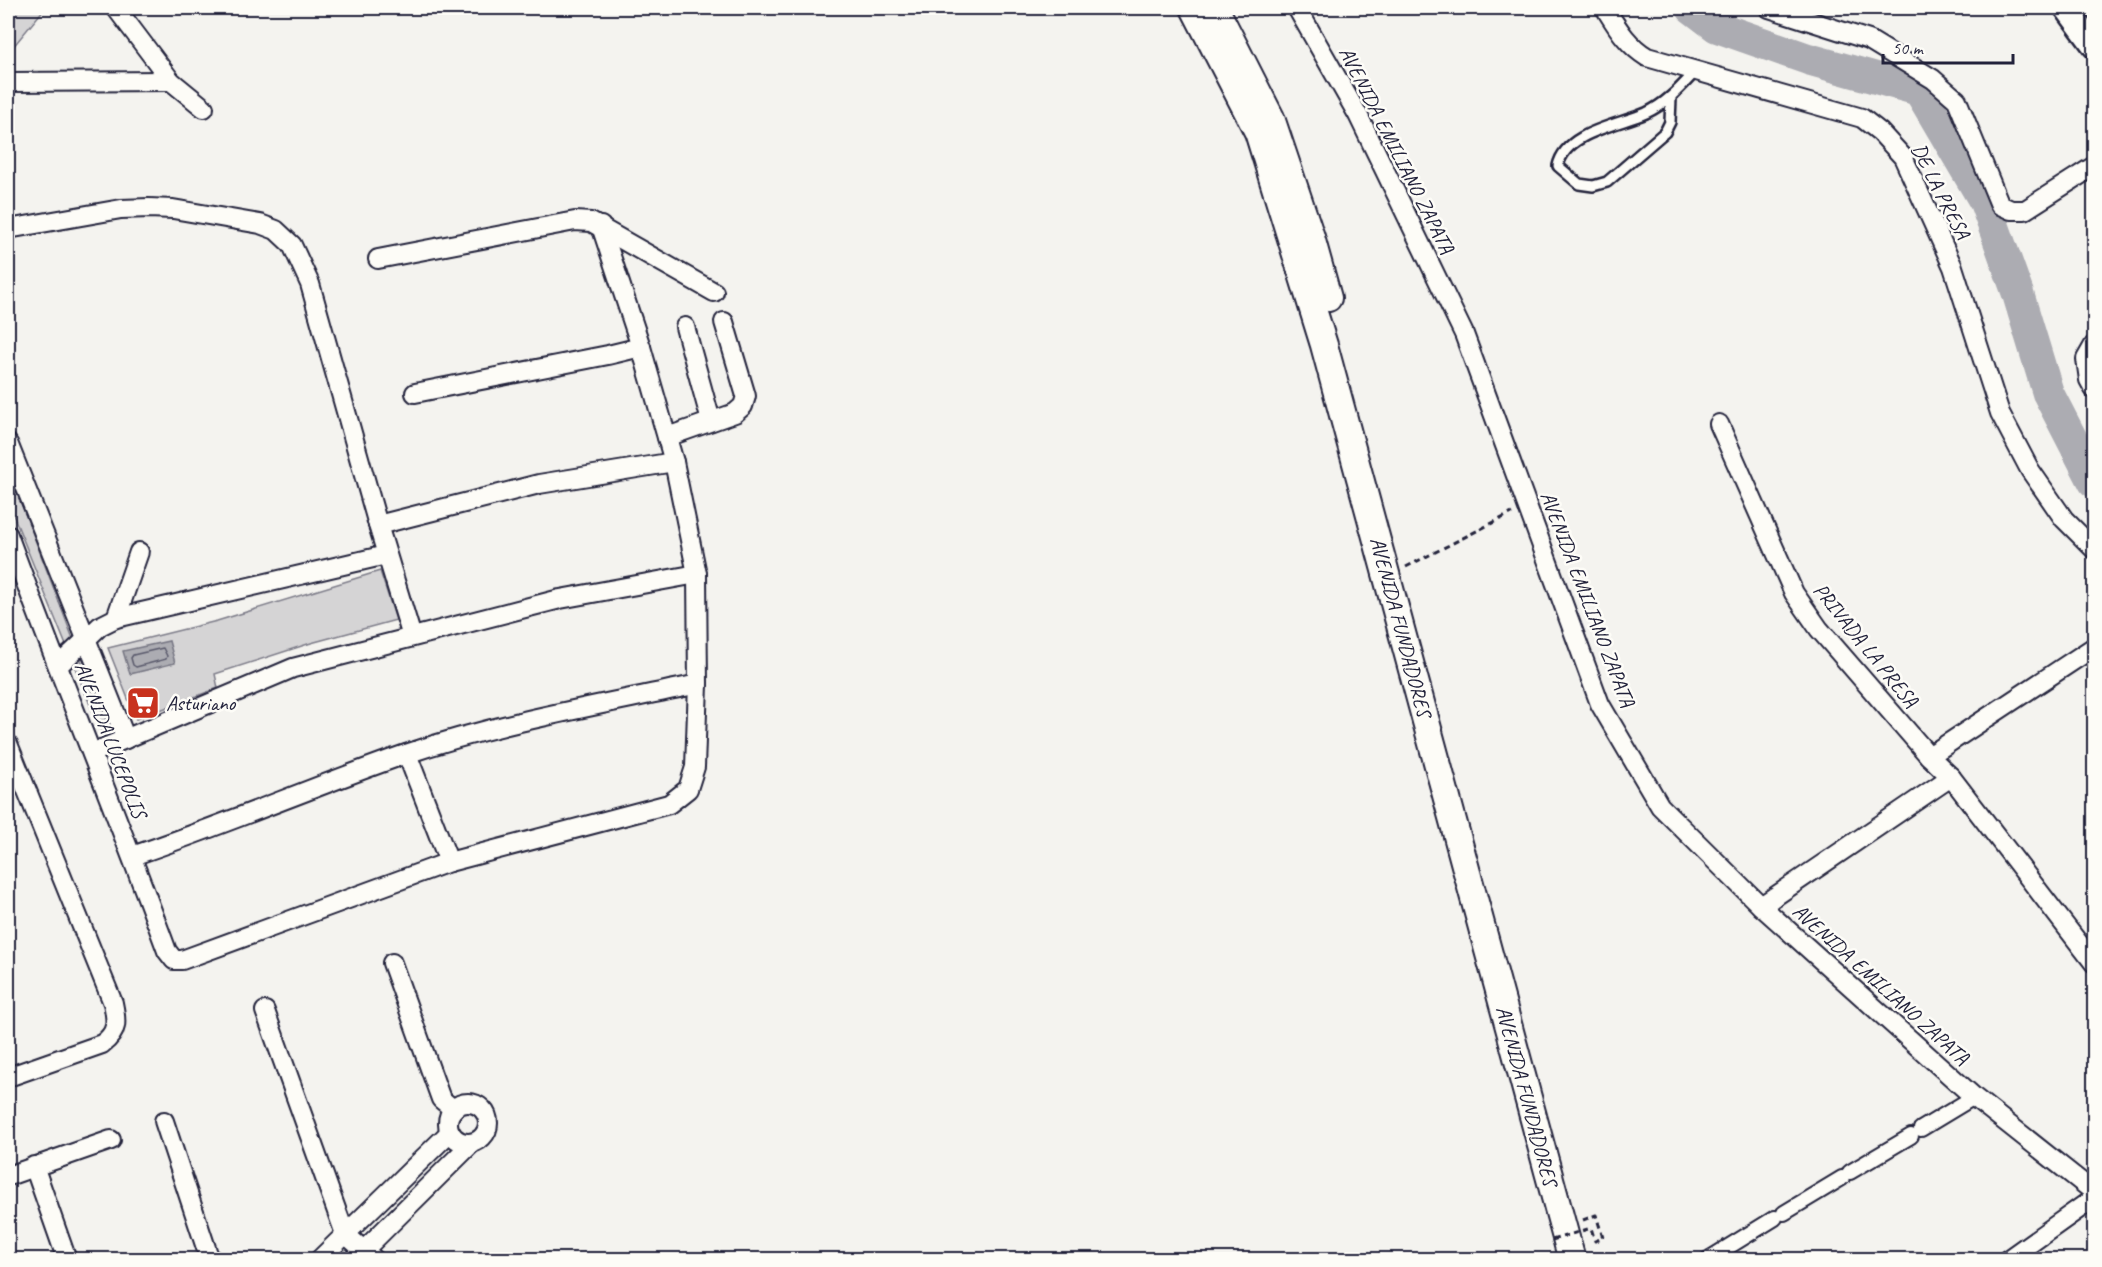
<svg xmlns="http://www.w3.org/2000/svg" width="2102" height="1267" font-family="Caveat,sans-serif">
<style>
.green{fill:#d5d4d5;stroke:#7c7b88;stroke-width:1.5}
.water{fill:#acacb2;stroke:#757582;stroke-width:1.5}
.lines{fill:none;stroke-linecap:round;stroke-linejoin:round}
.shore{stroke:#59596b;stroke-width:1.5}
.river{stroke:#acacb2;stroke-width:32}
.service-casing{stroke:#22223b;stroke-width:14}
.pedestrian-casing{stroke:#22223b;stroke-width:18}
.minor-casing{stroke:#22223b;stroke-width:22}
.tertiary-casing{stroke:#22223b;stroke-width:27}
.secondary-casing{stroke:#22223b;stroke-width:30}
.path{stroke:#22223b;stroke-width:3;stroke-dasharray:6 4.5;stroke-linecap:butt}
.service{stroke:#fdfcf7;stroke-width:9}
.pedestrian{stroke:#fdfcf7;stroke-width:14}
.minor{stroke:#fdfcf7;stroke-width:18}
.tertiary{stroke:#fdfcf7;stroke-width:22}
.secondary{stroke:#fdfcf7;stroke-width:26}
.path-bridge{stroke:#22223b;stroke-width:3;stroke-dasharray:6 4.5;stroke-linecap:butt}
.labels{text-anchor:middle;stroke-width:5;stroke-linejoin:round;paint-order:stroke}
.street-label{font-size:21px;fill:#22223b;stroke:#fdfcf7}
.poi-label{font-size:21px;fill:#22223b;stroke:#fdfcf7;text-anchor:start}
</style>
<rect width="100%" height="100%" fill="#f4f3ef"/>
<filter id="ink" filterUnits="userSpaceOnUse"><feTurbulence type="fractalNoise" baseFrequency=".0167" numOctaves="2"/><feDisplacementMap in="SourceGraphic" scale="12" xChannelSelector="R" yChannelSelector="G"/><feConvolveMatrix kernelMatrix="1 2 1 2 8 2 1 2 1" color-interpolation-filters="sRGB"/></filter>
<g filter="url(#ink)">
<g class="green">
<path d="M8 8H45L8 53Z"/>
<path d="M8 469 93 691 112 733 104 736 95 717 8 502Z"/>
<path d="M380 571 396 620 311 643 215 674 218 688 136 719 108 648 217 621Z"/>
</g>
<path class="water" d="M169 641 175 663 130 674 123 651Z"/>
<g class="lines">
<path class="shore" d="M163 648 167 656 166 659 136 667 133 665 131 658 133 655Z"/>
<path class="river" d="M1692 8 1717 27 1808 59 1919 90 1985 202 2018 294 2048 393 2094 482"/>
<defs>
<path id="service" d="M1671 98 1670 122 1665 132 1607 182 1593 186 1579 184 1558 166C1565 132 1619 125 1646 113 1667 103 1680 88 1695 72"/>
<g id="pedestrian">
<path d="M1921 1129 1974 1097"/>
<path d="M1850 1172 1911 1136"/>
<path d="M1784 1213 1842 1178"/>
<path d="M1707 1260 1775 1218"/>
</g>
<g id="minor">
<path d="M116 8 171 81 204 108"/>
<path d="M1297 8 1358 115 1464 334 1600 704 1660 806 1761 906 1974 1097 2094 1192"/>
<path d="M1605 8C1617 27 1627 45 1647 57L1862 118 1880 132 1903 157 1953 267 2000 413 2030 470 2064 519 2094 549"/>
<path d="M1769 8 1869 40 1933 79 1957 100 2000 205 2011 210H2025L2094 166"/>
<path d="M8 82 171 81"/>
<path d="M8 229 121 209 149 208 173 209 260 224 276 230 292 245 310 284 378 525 412 637"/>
<path d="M378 259 575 221 591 222 714 292"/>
<path d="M685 327 711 421"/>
<path d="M2094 345 2086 359 2089 380 2094 389"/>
<path d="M415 393 608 355 641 347"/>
<path d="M1719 424 1794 593 1819 629 1929 756 1951 777 2094 963"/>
<path d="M667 437 735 413 743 406 746 396 724 322"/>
<path d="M8 443 126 739"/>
<path d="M378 525 539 484 674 462"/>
<path d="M8 535C59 674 116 812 167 951L174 960H182L449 862 669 804 688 789 695 767 698 684 697 574 674 462 641 347 601 226"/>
<path d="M116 618 139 552"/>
<path d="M58 666 100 626 116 618 386 555"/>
<path d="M8 744 113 1003C117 1022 118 1032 102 1044L8 1077"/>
<path d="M92 753 293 668 560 599 697 574"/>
<path d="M407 754 449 862"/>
<path d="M1929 756 2094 647"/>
<path d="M132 856C225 825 314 786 406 754 500 722 601 705 698 684"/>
<path d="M1761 906 1951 777"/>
<path d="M392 963 441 1099 453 1109"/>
<path d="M265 1011 345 1234 375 1260"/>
<circle cx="468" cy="1123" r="20"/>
<path d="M164 1121 210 1260"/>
<path d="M34 1166 67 1260"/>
<path d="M8 1176 111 1140"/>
<path d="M319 1260 450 1132"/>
<path d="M354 1260 472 1143"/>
<path d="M2007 1260 2094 1198"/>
</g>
<path id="tertiary" d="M2066 8 2094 46"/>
<g id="secondary">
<path d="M1194 8 1258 132 1324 345 1572 1260"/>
<path d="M1215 8 1271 118 1311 237 1328 298"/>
</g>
</defs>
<use href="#service" class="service-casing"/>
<use href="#pedestrian" class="pedestrian-casing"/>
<use href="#minor" class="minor-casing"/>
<use href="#tertiary" class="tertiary-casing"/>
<use href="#secondary" class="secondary-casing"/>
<g class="path">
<path d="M1406 567 1512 513"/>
<path d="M1583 1220 1596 1215 1603 1238 1595 1241 1591 1228"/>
</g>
<use href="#service" class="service"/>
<use href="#pedestrian" class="pedestrian"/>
<use href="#minor" class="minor"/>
<use href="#tertiary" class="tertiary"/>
<use href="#secondary" class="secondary"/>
<path class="path-bridge" d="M1552 1240 1591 1228"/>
</g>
</g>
<defs>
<symbol id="supermarket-square" viewBox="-11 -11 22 22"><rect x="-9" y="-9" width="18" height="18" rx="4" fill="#c8321e" stroke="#fdfcf7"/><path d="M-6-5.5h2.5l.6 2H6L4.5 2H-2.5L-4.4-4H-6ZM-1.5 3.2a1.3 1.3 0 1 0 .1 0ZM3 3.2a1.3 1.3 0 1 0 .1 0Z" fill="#fff"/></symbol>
</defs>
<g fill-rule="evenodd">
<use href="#supermarket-square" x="124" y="684" width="38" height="38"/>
</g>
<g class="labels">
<g class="street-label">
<text transform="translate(1397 150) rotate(63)" y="7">AVENIDA EMILIANO ZAPATA</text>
<text transform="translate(1941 191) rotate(63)" y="7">DE LA PRESA</text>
<text transform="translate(1588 599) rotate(69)" y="7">AVENIDA EMILIANO ZAPATA</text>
<text transform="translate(1401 627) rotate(75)" y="7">AVENIDA FUNDADORES</text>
<text transform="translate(1866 645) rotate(51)" y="7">PRIVADA LA PRESA</text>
<text transform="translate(111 740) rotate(69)" y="7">AVENIDA LUCEPOLIS</text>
<text transform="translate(1881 984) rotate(42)" y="7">AVENIDA EMILIANO ZAPATA</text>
<text transform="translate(1527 1096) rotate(75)" y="7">AVENIDA FUNDADORES</text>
</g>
<g class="poi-label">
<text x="166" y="710">Asturiano</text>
</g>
</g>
<rect width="2102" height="1267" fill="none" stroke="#fdfcf7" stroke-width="30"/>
<rect x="15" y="15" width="2072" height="1237" fill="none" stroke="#22223b" stroke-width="2" filter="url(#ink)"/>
<path d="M1883 54v9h130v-9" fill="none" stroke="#22223b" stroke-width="3"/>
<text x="1892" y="54" font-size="18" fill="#22223b" stroke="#fdfcf7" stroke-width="4.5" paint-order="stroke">50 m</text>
</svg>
